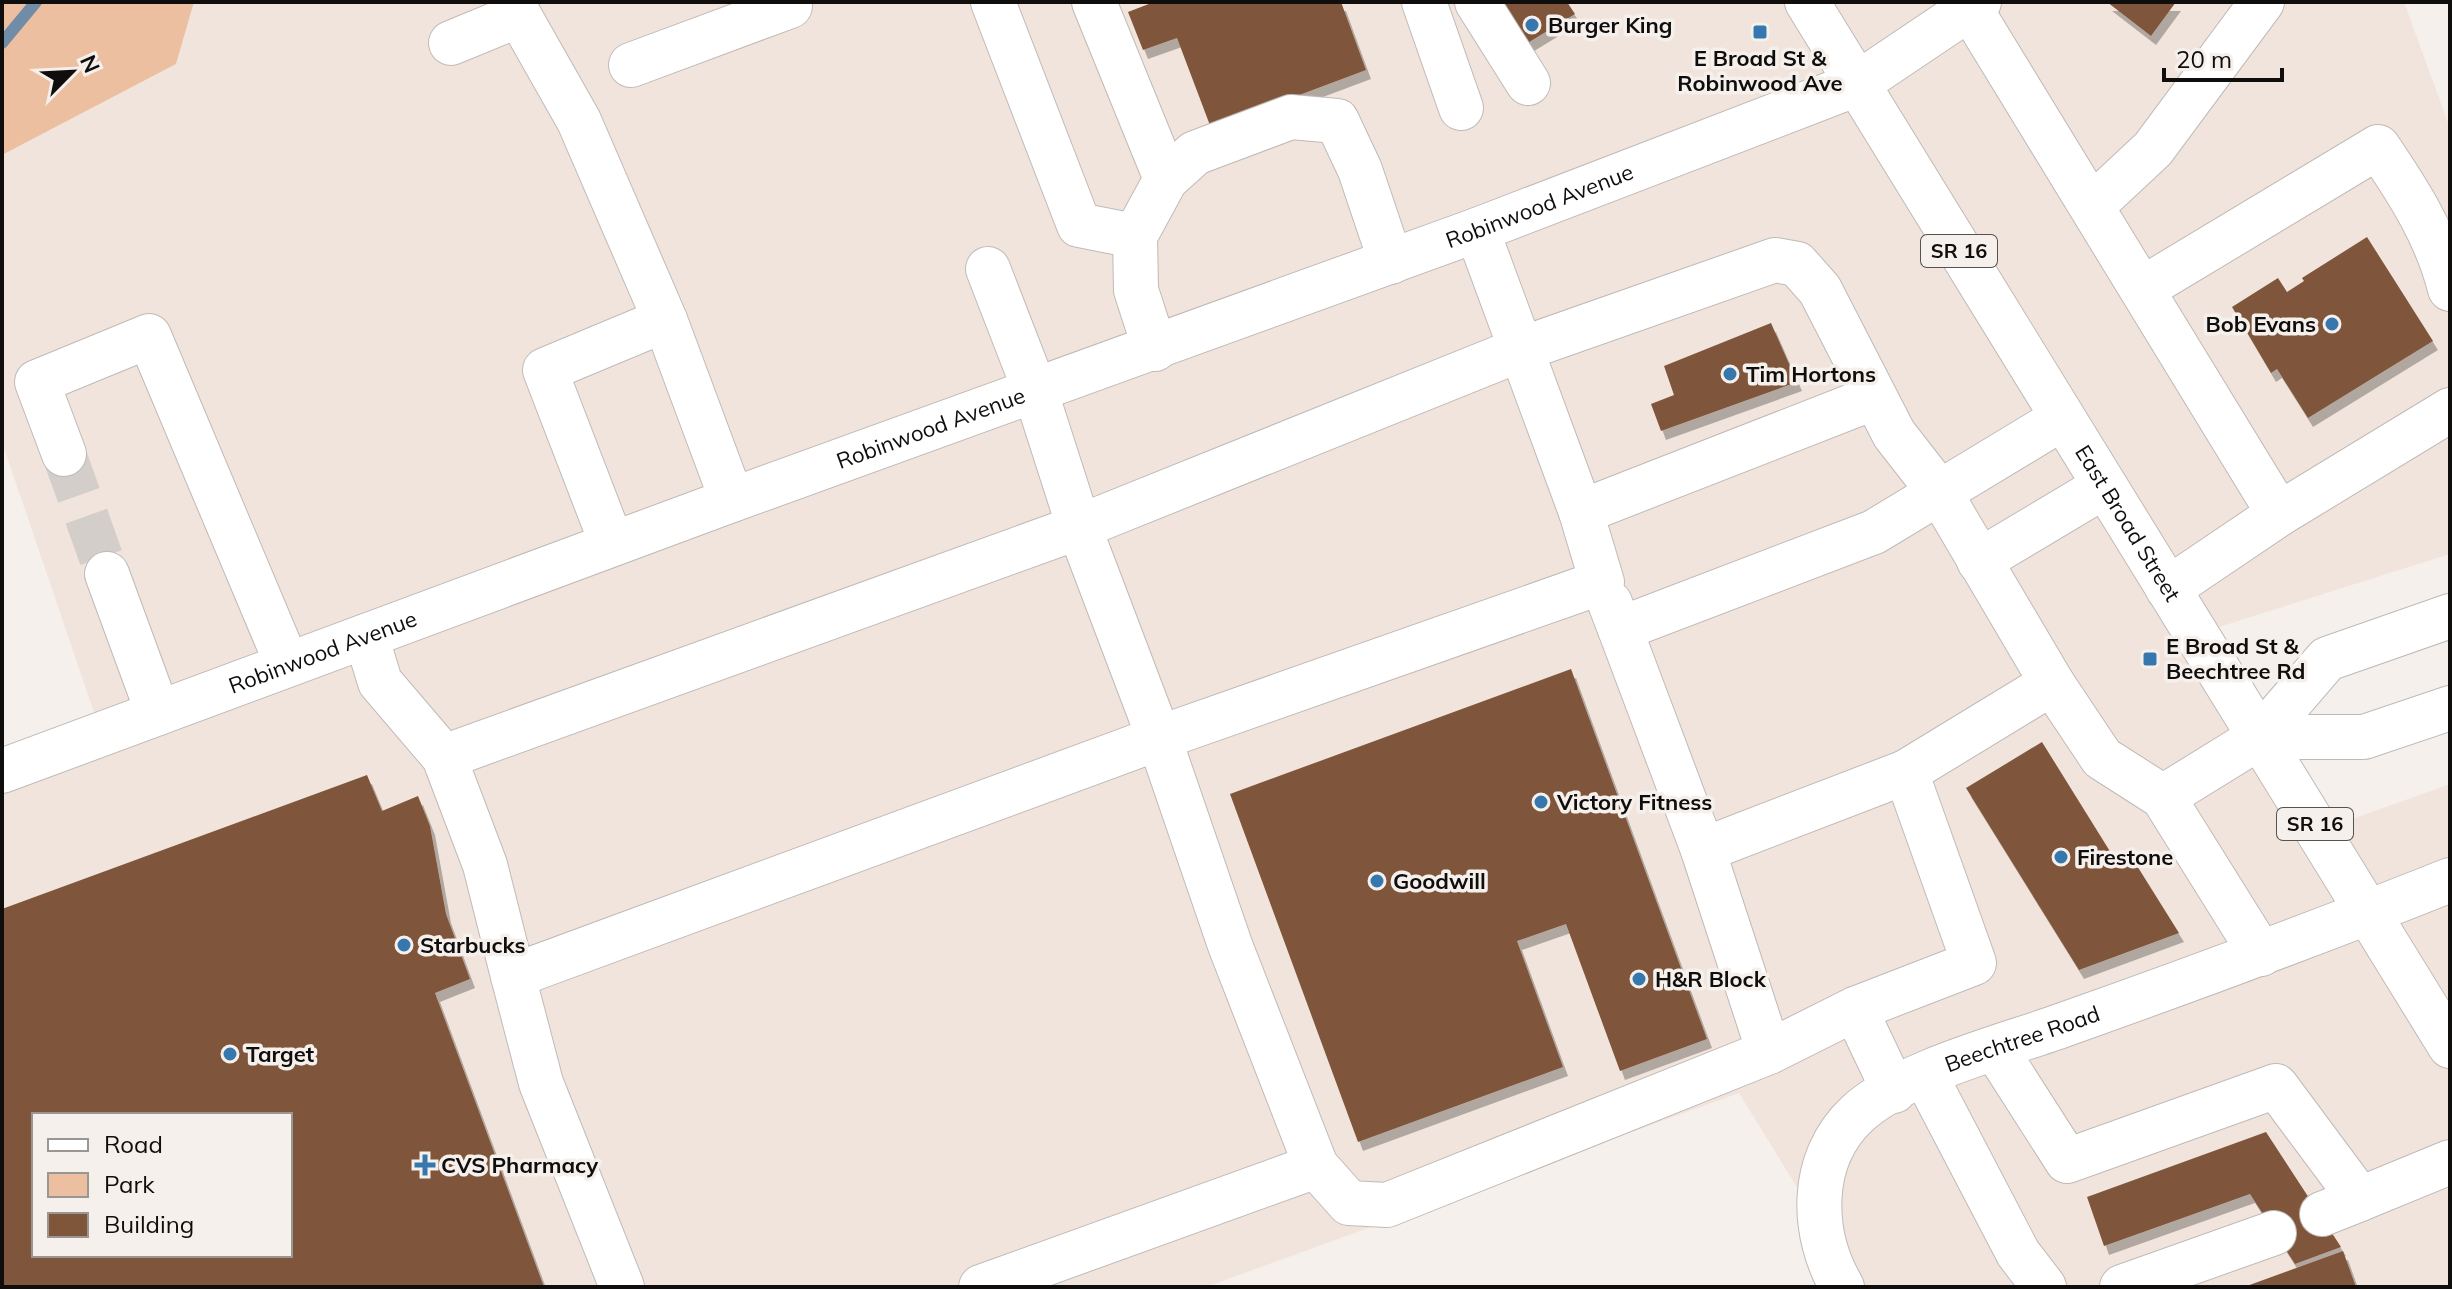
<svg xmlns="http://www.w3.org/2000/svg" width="2452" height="1289" font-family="Mulish,sans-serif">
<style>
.built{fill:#f1e4dc;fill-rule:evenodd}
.green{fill:#edbfa1}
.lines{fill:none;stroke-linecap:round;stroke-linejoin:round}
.stream{stroke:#708ca6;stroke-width:12}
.building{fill:#7f563a;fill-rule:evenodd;filter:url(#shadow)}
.minor-tunnel{stroke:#d4cecb;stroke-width:44;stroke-dasharray:44 22;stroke-linecap:butt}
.minor-casing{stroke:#c0bab7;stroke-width:46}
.major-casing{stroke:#c0bab7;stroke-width:46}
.minor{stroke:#fff;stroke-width:44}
.major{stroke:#fff;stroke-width:44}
.poi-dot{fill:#3678ae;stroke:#f6f0ec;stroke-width:3}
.labels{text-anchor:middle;stroke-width:7;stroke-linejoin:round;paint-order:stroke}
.shield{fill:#f6f0ec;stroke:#555250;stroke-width:2}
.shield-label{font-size:20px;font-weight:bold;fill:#100e0d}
.poi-label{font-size:22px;font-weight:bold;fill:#100e0d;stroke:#f6f0ec;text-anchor:start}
.street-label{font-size:22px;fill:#100e0d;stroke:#f6f0ec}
</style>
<defs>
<filter id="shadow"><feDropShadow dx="5" dy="9" stdDeviation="0" flood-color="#0004"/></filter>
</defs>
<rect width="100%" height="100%" fill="#f6f0ec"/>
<path class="built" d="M194 2H2404L2450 128V554L2197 634 2319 831 2450 784V1287H1858L1739 1093 1206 1287H2V774L102 736 2 442V155L176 64ZM34 1115H290V1255H34Z"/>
<path class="green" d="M2 2H194L176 64 2 155Z"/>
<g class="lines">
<path class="stream" d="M2 43 36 2"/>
</g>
<g class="building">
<path d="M1154 2H1341L1366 70 1211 128 1177 38 1143 50 1128 12Z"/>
<path d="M1493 2H1567L1575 14 1521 47Z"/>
<path d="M2107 2H2176L2151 36Z"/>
<path d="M2367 237 2433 341 2308 418 2277 369 2271 373 2232 307 2278 278 2287 292 2304 281 2302 278Z"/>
<path d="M1771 323 1797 382 1661 431 1651 404 1674 395 1664 366Z"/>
<path d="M1571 669 1707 1039 1620 1071 1566 924 1517 941 1563 1067 1358 1142 1230 794Z"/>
<path d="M2042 742 2116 861 2129 853 2179 933 2079 970 1966 788Z"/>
<path d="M367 775 382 811 418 796 430 826 446 914 470 979 435 993 544 1287H2V909ZM34 1115H290V1255H34Z"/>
<path d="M2266 1132 2341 1247 2295 1264 2250 1194 2104 1246 2087 1197Z"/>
<path d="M2343 1251 2356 1287H2244Z"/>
</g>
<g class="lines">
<path class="minor-tunnel" d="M64 454 107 574"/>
<defs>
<g id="minor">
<path d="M993 2 1079 225 1135 236"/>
<path d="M1094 2 1166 179"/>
<path d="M1424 2 1461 108"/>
<path d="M1477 2 1528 83"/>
<path d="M1971 10 2279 514"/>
<path d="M451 43 519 15 579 121 665 320 732 500"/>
<path d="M631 65 790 6"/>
<path d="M2092 206 2153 149 2262 2"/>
<path d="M2142 289 2378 147C2408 191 2437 236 2450 289"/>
<path d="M1155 349 1136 290 1135 236 1166 179 1195 153 1291 117 1337 121 1360 170 1391 262"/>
<path d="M64 454 37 382 149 336 287 664"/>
<path d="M1581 512 1873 398"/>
<path d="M612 544 545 370 665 320"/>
<path d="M1979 561 2103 487"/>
<path d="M107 574 158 713"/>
<path d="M2168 589 2279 514 2450 410"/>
<path d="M1610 603 1620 629 1874 532 2061 419"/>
<path d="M1620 629 1703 850 1769 1052 1855 1009"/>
<path d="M366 636 380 682 444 757 485 865 513 976 1159 738 1602 582 1581 512 1477 230"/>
<path d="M2260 737H2364L2450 708"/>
<path d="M444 757 1079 527 1519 350 1775 260 1797 264 1820 290 1894 434 1940 493 2052 683 2102 758 2163 797 2261 954"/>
<path id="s1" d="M2 771 732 500 1477 230 1857 84 1979 2"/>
<path d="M2163 797 2260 737 2327 659 2450 616"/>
<path d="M1703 850 1906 772"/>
<path d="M513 976 541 1083 622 1287"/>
<path d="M1996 1050 2067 1161 2276 1086 2360 1199 2450 1162"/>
<path d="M1925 1075 2018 1253 2044 1287"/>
<path d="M1894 1091 1855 1009 1974 963 1906 772 2052 683"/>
<path d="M1316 1166 1349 1203 1387 1205 1769 1052"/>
<path d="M2322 1214 2360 1199"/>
<path d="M981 1287 1316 1166 1230 945 1159 738 1079 527 1036 393 988 269"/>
<path id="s2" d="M1842 1287C1811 1234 1808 1160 1857 1114 1902 1072 2005 1046 2063 1025 2193 979 2322 931 2450 880"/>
<path d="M2122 1287 2274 1233"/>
</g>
<g id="major">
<path id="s3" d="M1807 2 2450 1046"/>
</g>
</defs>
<use href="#minor" class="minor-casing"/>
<use href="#major" class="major-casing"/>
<use href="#minor" class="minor"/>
<use href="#major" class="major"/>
</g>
<g class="poi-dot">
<circle cx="1532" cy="25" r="8"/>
<rect x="1752" y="24" width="16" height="16" rx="4"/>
<circle cx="2332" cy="324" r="8"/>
<circle cx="1730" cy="374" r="8"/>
<rect x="2142" y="651" width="16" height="16" rx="4"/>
<circle cx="1541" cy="802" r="8"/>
<circle cx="2061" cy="857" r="8"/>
<circle cx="1377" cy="881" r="8"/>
<circle cx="404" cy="945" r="8"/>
<circle cx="1639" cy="979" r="8"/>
<circle cx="230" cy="1054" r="8"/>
<path d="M421 1153h8v8h8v8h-8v8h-8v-8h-8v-8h8z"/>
</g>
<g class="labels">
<g class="shield">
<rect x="1921" y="235" width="76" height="32" rx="6"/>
<rect x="2277" y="808" width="76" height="32" rx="6"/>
</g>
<g class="shield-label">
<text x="1959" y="258">SR 16</text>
<text x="2315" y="831">SR 16</text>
</g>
<g class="poi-label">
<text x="1548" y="33">Burger King</text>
<text x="1760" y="66" text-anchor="middle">E Broad St &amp;<tspan x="1760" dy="25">Robinwood Ave</tspan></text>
<text x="2316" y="332" text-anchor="end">Bob Evans</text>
<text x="1746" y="382">Tim Hortons</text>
<text x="2166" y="654">E Broad St &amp;<tspan x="2166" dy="25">Beechtree Rd</tspan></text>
<text x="1557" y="810">Victory Fitness</text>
<text x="2077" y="865">Firestone</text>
<text x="1393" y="889">Goodwill</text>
<text x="420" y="953">Starbucks</text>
<text x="1655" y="987">H&amp;R Block</text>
<text x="246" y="1062">Target</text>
<text x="441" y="1173">CVS Pharmacy</text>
</g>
<g class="street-label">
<text dy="8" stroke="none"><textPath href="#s1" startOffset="1638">Robinwood Avenue</textPath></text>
<text dy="8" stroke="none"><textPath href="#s1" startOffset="990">Robinwood Avenue</textPath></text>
<text dy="8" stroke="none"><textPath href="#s3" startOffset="612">East Broad Street</textPath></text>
<text dy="8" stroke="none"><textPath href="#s1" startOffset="342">Robinwood Avenue</textPath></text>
<text dy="8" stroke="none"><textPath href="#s2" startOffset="370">Beechtree Road</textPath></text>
</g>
</g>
<rect width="2452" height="1289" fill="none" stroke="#100e0d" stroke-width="8"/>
<rect x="32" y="1113" width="260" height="144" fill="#f6f0ec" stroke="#9a9693" stroke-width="2"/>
<rect x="48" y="1139" width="40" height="12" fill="#ffffff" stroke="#9a9693" stroke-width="2"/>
<text x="104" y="1153" font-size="24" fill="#100e0d">Road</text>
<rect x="48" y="1173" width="40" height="24" fill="#edbfa1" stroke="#9a9693" stroke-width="2"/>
<text x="104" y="1193" font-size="24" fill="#100e0d">Park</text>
<rect x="48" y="1213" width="40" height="24" fill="#7f563a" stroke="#9a9693" stroke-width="2"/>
<text x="104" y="1233" font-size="24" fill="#100e0d">Building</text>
<g transform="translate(72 72) rotate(66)" stroke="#f6f0ec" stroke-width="6" paint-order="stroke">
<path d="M0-6L14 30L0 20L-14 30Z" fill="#100e0d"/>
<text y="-12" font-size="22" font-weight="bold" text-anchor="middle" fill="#100e0d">N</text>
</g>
<path d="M2164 68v12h118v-12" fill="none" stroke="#100e0d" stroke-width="4"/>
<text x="2176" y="68" font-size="24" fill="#100e0d" stroke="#f6f0ec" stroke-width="6" paint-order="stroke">20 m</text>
</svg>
